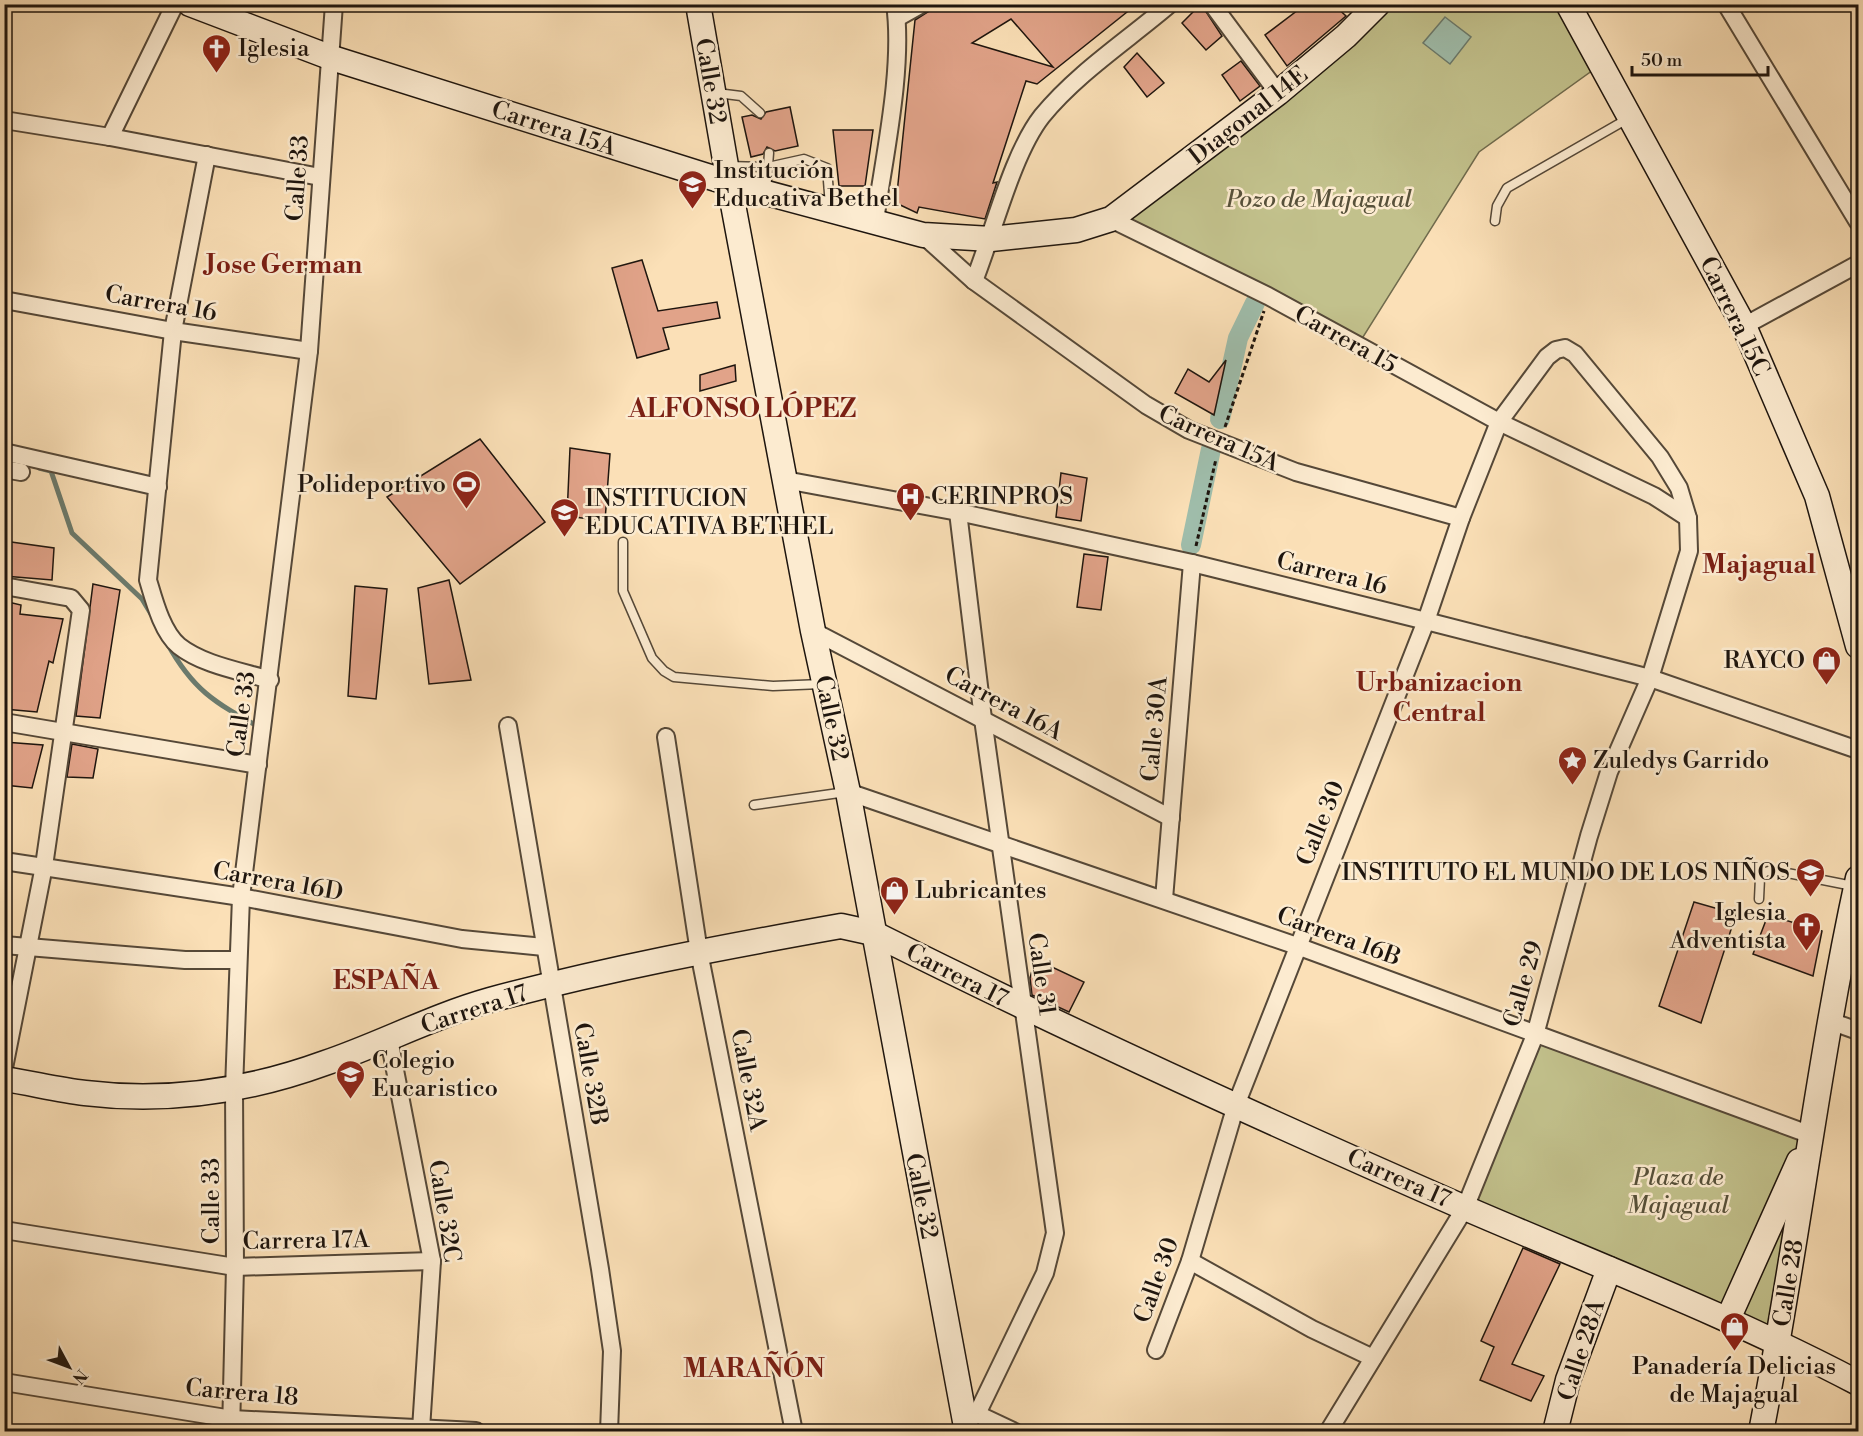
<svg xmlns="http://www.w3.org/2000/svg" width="1863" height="1436" font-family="'Libre Bodoni',serif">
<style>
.green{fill:#c2c18c;stroke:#706b4d;stroke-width:1.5}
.water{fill:#9fbdab;stroke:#6b7a6c;stroke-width:1.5}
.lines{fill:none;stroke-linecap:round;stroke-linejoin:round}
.stream{stroke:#6b7a6c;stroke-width:5}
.canal{stroke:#9fbdab;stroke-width:20}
.building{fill:#e1a389;stroke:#1e150e;stroke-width:1.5;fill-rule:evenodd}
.lane-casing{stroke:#554838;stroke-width:11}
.street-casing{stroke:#554838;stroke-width:20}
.secondary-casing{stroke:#1e150e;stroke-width:27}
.path{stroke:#1e150e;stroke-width:3;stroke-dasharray:4.5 3;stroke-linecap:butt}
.lane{stroke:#fcebd0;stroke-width:8}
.street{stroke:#fcebd0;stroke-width:16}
.secondary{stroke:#fcebd0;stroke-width:24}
.labels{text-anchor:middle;stroke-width:5;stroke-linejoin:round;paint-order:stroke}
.poi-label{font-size:24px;fill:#1e150e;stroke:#fcebd0;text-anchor:start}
.street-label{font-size:24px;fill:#1e150e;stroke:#fcebd0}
.park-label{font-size:24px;font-style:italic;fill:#57513a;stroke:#fcebd0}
.neighbourhood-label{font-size:26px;font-weight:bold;fill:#7a1f14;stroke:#fcebd0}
</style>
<rect width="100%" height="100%" fill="#fbe0b7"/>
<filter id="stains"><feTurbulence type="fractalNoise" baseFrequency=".00333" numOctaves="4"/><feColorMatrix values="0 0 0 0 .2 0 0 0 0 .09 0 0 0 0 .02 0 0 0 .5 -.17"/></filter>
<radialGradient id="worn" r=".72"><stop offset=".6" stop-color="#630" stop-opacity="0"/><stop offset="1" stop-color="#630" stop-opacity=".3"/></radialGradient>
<g class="green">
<path d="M1378 5H1568L1600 65 1479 152 1358 345 1106 215Z"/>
<path d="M1535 1035 1811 1135 1779 1341 1465 1208Z"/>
</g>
<path class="water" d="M1445 17 1471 37 1450 64 1423 43Z"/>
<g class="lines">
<g class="stream">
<path d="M39 468 51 471 72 533 142 599 151 614"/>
<path d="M167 643C193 690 214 702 259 727"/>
</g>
<g class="canal">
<path d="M1220 419 1238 338 1255 303"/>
<path d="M1191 545 1211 449"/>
</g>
</g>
<g class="building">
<path d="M940 4H1137L1037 84 1026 81 993 183 997 182 985 219 919 207 917 213 896 203 915 20ZM1011 19 1053 67 972 43Z"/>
<path d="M1201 4 1222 36 1206 50 1182 23Z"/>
<path d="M1306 4H1333L1346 16 1287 66 1265 35Z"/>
<path d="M1137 53 1164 83 1147 97 1124 67Z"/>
<path d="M1241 61 1260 86 1240 101 1222 75Z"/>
<path d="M790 107 798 146 775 151 767 147 763 154 751 157 742 117 752 115 761 119 766 112Z"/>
<path d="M833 130H873L865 186H839Z"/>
<path d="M642 260 658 311 717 302 720 318 663 328 669 349 637 358 612 268Z"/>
<path d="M1226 360 1214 415 1175 393 1188 369 1209 382Z"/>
<path d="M735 365 736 381 700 391V375Z"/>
<path d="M480 439 545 522 460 584 387 497Z"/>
<path d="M570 448 610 454 605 521 567 516Z"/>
<path d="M1061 473 1087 478 1081 521 1056 517Z"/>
<path d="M4 541 54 548 52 580 4 576Z"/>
<path d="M1084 554 1108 557 1101 610 1077 607Z"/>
<path d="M449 580 471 680 429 684 418 588Z"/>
<path d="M93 584 120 590 100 718 76 716Z"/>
<path d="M355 586 387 589 376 699 348 696Z"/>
<path d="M4 601 21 605 20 614 63 619 53 663 49 661 37 712 4 709Z"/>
<path d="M4 742 43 745 32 788 4 785Z"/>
<path d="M72 744 98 749 93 778 67 777Z"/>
<path d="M1694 902 1736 914 1701 1023 1659 1006Z"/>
<path d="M1768 915 1822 931 1813 976 1753 954Z"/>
<path d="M1035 959 1084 982 1069 1012 1032 995 1030 978Z"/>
<path d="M1523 1248 1560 1264 1512 1364 1544 1376 1531 1401 1480 1380 1494 1347 1481 1341Z"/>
</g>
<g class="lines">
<defs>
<g id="lane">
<path d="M717 93 741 96 760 113"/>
<path d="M728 166 768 167 804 159 827 168 830 206"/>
<path d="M766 191 769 153"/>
<path d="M1495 221 1497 206 1507 188 1629 118"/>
<path d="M623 542V591L652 658 664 671 674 677 773 686 822 684"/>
<path d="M754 805 846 792"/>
<path d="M1759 899 1760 878 1765 872 1772 870 1853 886"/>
</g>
<g id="street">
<path d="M1212 4 1278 93"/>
<path d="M1726 4 1858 222"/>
<path d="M897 18 922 4"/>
<path d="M4 120 110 137 320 177"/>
<path d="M110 137 175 4"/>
<path d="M207 155 173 331 148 580C154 600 162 632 179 646 203 665 241 671 270 680"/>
<path d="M1111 219 1268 296 1499 422 1654 496 1688 518"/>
<path d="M875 221C884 157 904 68 895 4"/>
<path d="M923 235 974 281 1146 405 1189 430 1296 472 1461 518"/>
<path d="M974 281C993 234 1012 154 1042 116 1077 73 1128 40 1170 4"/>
<path d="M4 300 173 331 309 351"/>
<path d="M1744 326 1858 264"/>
<path d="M4 452 158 487"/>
<path d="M4 469 21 472"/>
<path d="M785 480 958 512 1192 563 1426 621 1650 678 1858 750"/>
<path d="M958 512 983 719 1055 1233 1045 1273 977 1414 964 1416"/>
<path d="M4 586 71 598 81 610 44 866 4 1068"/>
<path d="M813 631 1171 818"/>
<path d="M4 722 258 765"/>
<path d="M508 726 600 1269 612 1351 609 1432"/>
<path d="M666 737 699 952 794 1432"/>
<path d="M848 792 1297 946 1811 1135"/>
<path d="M4 861 241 897 462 939 544 947"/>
<path d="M1164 899 1192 563"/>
<path d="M4 945 185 960H237"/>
<path d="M1830 1021 1858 1031"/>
<path d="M389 1039 432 1261 421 1429"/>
<path d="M4 1230 235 1267 432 1261"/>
<path d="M1190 1261 1312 1329 1373 1358"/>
<path d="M1156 1350 1190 1261 1236 1105 1426 621 1461 518 1499 422 1547 357 1556 350 1565 348 1575 354 1660 457 1679 488 1688 518 1689 551 1650 678 1609 772 1589 836 1535 1035 1465 1208 1328 1432"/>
<path d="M4 1382 232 1419 476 1431"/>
<path d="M977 1414 1015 1432"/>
<path d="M231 1432 235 1267 234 1089 241 897 309 351 334 4"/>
</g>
<g id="secondary">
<path d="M190 4 332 58 729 183 923 235 991 239 1076 230 1111 219 1278 93 1346 36 1378 4"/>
<path d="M698 4 729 183 813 631 848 792 967 1432"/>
<path d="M1568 4 1744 326 1817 496 1858 646"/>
<path d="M4 1079C31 1083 58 1090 85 1093 167 1103 248 1091 325 1063 381 1044 433 1016 490 1000 606 969 723 947 841 926L873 933C1067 1030 1266 1121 1465 1208 1597 1265 1731 1316 1858 1383"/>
<path d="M1728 1319 1799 1161"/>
<path d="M1555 1432 1568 1380 1609 1269"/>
<path d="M1761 1432C1797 1248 1818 1061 1858 878"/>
</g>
</defs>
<use href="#lane" class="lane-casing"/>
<use href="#street" class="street-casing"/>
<use href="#secondary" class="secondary-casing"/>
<g class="path">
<path d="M1225 427 1264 311"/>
<path d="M1196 546 1216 459"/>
</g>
<use href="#lane" class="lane"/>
<use href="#street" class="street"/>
<use href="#secondary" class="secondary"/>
</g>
<defs>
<symbol id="church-pin" viewBox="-11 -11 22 30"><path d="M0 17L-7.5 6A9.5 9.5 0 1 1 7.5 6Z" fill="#8f2418" stroke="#fcebd0"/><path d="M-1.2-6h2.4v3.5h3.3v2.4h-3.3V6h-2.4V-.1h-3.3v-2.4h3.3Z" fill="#fff"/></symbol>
<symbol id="school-pin" viewBox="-11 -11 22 30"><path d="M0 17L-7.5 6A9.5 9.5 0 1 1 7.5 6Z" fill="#8f2418" stroke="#fcebd0"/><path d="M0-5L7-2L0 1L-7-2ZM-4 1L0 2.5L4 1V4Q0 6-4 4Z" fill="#fff"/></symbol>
<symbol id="stadium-pin" viewBox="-11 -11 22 30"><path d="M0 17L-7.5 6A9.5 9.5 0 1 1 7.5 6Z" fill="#8f2418" stroke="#fcebd0"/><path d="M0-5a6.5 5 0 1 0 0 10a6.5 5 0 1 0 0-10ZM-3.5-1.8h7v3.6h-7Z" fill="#fff"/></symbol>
<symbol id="hospital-pin" viewBox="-11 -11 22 30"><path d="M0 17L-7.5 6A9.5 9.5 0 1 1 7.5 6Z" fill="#8f2418" stroke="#fcebd0"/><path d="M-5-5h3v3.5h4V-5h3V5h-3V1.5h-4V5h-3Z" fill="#fff"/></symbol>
<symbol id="university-pin" viewBox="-11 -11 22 30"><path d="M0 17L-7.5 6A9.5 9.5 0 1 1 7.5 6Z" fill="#8f2418" stroke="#fcebd0"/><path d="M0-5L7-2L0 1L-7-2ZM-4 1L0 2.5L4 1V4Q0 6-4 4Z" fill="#fff"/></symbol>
<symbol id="shop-pin" viewBox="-11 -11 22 30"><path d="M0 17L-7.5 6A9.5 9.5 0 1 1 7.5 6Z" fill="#8f2418" stroke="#fcebd0"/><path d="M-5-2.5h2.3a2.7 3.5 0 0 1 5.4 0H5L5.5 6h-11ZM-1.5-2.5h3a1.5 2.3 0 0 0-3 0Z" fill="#fff"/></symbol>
<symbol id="sight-pin" viewBox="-11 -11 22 30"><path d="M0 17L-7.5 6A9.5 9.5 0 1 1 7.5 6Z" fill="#8f2418" stroke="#fcebd0"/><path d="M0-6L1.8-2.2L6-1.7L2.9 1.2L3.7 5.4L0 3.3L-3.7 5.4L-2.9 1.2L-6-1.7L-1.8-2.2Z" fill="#fff"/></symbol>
</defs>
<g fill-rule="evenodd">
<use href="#church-pin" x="200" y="32" width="33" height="45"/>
<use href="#school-pin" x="676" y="168" width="33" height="45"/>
<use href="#stadium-pin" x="450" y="468" width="33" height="45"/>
<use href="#hospital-pin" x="894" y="480" width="33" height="45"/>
<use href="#university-pin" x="548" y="496" width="33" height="45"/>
<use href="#shop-pin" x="1810" y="644" width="33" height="45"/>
<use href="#sight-pin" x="1556" y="744" width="33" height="45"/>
<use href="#school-pin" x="1794" y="856" width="33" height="45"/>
<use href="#shop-pin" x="878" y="874" width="33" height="45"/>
<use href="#church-pin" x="1790" y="910" width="33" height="45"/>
<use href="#school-pin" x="334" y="1058" width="33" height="45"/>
<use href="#shop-pin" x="1718" y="1310" width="33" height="45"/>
</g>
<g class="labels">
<g class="poi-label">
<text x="238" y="56">Iglesia</text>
<text x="714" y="178">Institución<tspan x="714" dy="28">Educativa Bethel</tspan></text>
<text x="446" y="492" text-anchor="end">Polideportivo</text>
<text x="931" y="504">CERINPROS</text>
<text x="585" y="506">INSTITUCION<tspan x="585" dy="28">EDUCATIVA BETHEL</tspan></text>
<text x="1805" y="668" text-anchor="end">RAYCO</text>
<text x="1593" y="768">Zuledys Garrido</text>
<text x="1790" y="880" text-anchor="end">INSTITUTO EL MUNDO DE LOS NIÑOS</text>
<text x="915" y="898">Lubricantes</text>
<text x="1786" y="920" text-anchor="end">Iglesia<tspan x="1786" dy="28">Adventista</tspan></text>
<text x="372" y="1068">Colegio<tspan x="372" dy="28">Eucaristico</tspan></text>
<text x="1734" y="1374" text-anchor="middle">Panadería Delicias<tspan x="1734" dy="28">de Majagual</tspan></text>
</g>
<g class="street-label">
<text transform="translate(711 81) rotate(80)" y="8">Calle 32</text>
<text transform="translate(1248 115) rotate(-38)" y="8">Diagonal 14E</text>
<text transform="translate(554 128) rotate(18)" y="8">Carrera 15A</text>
<text transform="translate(297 178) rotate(-86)" y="8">Calle 33</text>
<text transform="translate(161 303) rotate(10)" y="8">Carrera 16</text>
<text transform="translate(1735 316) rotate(64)" y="8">Carrera 15C</text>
<text transform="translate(1346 339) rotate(29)" y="8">Carrera 15</text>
<text transform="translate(1219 438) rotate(24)" y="8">Carrera 15A</text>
<text transform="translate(1332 573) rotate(14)" y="8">Carrera 16</text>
<text transform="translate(1004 703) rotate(28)" y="8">Carrera 16A</text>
<text transform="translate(241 714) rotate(-82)" y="8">Calle 33</text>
<text transform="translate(832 718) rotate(78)" y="8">Calle 32</text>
<text transform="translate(1154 729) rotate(-85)" y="8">Calle 30A</text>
<text transform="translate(1320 823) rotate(-68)" y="8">Calle 30</text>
<text transform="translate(278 881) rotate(10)" y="8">Carrera 16D</text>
<text transform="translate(1339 936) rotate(20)" y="8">Carrera 16B</text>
<text transform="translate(1042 974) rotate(82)" y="8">Calle 31</text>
<text transform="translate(957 975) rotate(27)" y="8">Carrera 17</text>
<text transform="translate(1523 984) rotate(-74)" y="8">Calle 29</text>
<text transform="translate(474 1009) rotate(-18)" y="8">Carrera 17</text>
<text transform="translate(591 1074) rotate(80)" y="8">Calle 32B</text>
<text transform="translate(749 1080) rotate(79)" y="8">Calle 32A</text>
<text transform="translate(1399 1178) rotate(24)" y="8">Carrera 17</text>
<text transform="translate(922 1196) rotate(79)" y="8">Calle 32</text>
<text transform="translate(211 1201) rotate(-90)" y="8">Calle 33</text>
<text transform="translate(445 1211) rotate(81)" y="8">Calle 32C</text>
<text transform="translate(306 1240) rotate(-1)" y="8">Carrera 17A</text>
<text transform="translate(1156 1280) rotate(-70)" y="8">Calle 30</text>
<text transform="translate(1788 1283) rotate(-81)" y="8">Calle 28</text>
<text transform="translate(1581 1350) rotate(-72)" y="8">Calle 28A</text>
<text transform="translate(242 1392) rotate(5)" y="8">Carrera 18</text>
</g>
<g class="park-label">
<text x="1319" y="207">Pozo de Majagual</text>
<text x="1678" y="1185">Plaza de<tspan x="1678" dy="28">Majagual</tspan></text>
</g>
<g class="neighbourhood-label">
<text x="284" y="273">Jose German</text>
<text x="742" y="417">ALFONSO LÓPEZ</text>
<text x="1759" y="573">Majagual</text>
<text x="1439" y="691">Urbanizacion<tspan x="1439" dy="30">Central</tspan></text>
<text x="386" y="989">ESPAÑA</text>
<text x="754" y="1377">MARAÑÓN</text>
</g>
</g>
<rect width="1863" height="1436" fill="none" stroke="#fbe0b7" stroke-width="24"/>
<rect x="6" y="6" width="1851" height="1424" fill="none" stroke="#1e150e" stroke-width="3"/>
<rect x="12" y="12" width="1839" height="1412" fill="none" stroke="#1e150e" stroke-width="1.5"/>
<g transform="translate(69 1367) rotate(131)" stroke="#fcebd0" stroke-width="4.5" paint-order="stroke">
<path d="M0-4.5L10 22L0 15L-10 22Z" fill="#1e150e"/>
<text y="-9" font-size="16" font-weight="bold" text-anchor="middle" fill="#1e150e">N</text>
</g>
<path d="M1632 66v9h136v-9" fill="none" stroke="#1e150e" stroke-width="3"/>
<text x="1641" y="66" font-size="18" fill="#1e150e" stroke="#fcebd0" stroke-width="4.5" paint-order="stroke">50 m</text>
<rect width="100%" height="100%" filter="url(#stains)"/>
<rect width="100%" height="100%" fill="url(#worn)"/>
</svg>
